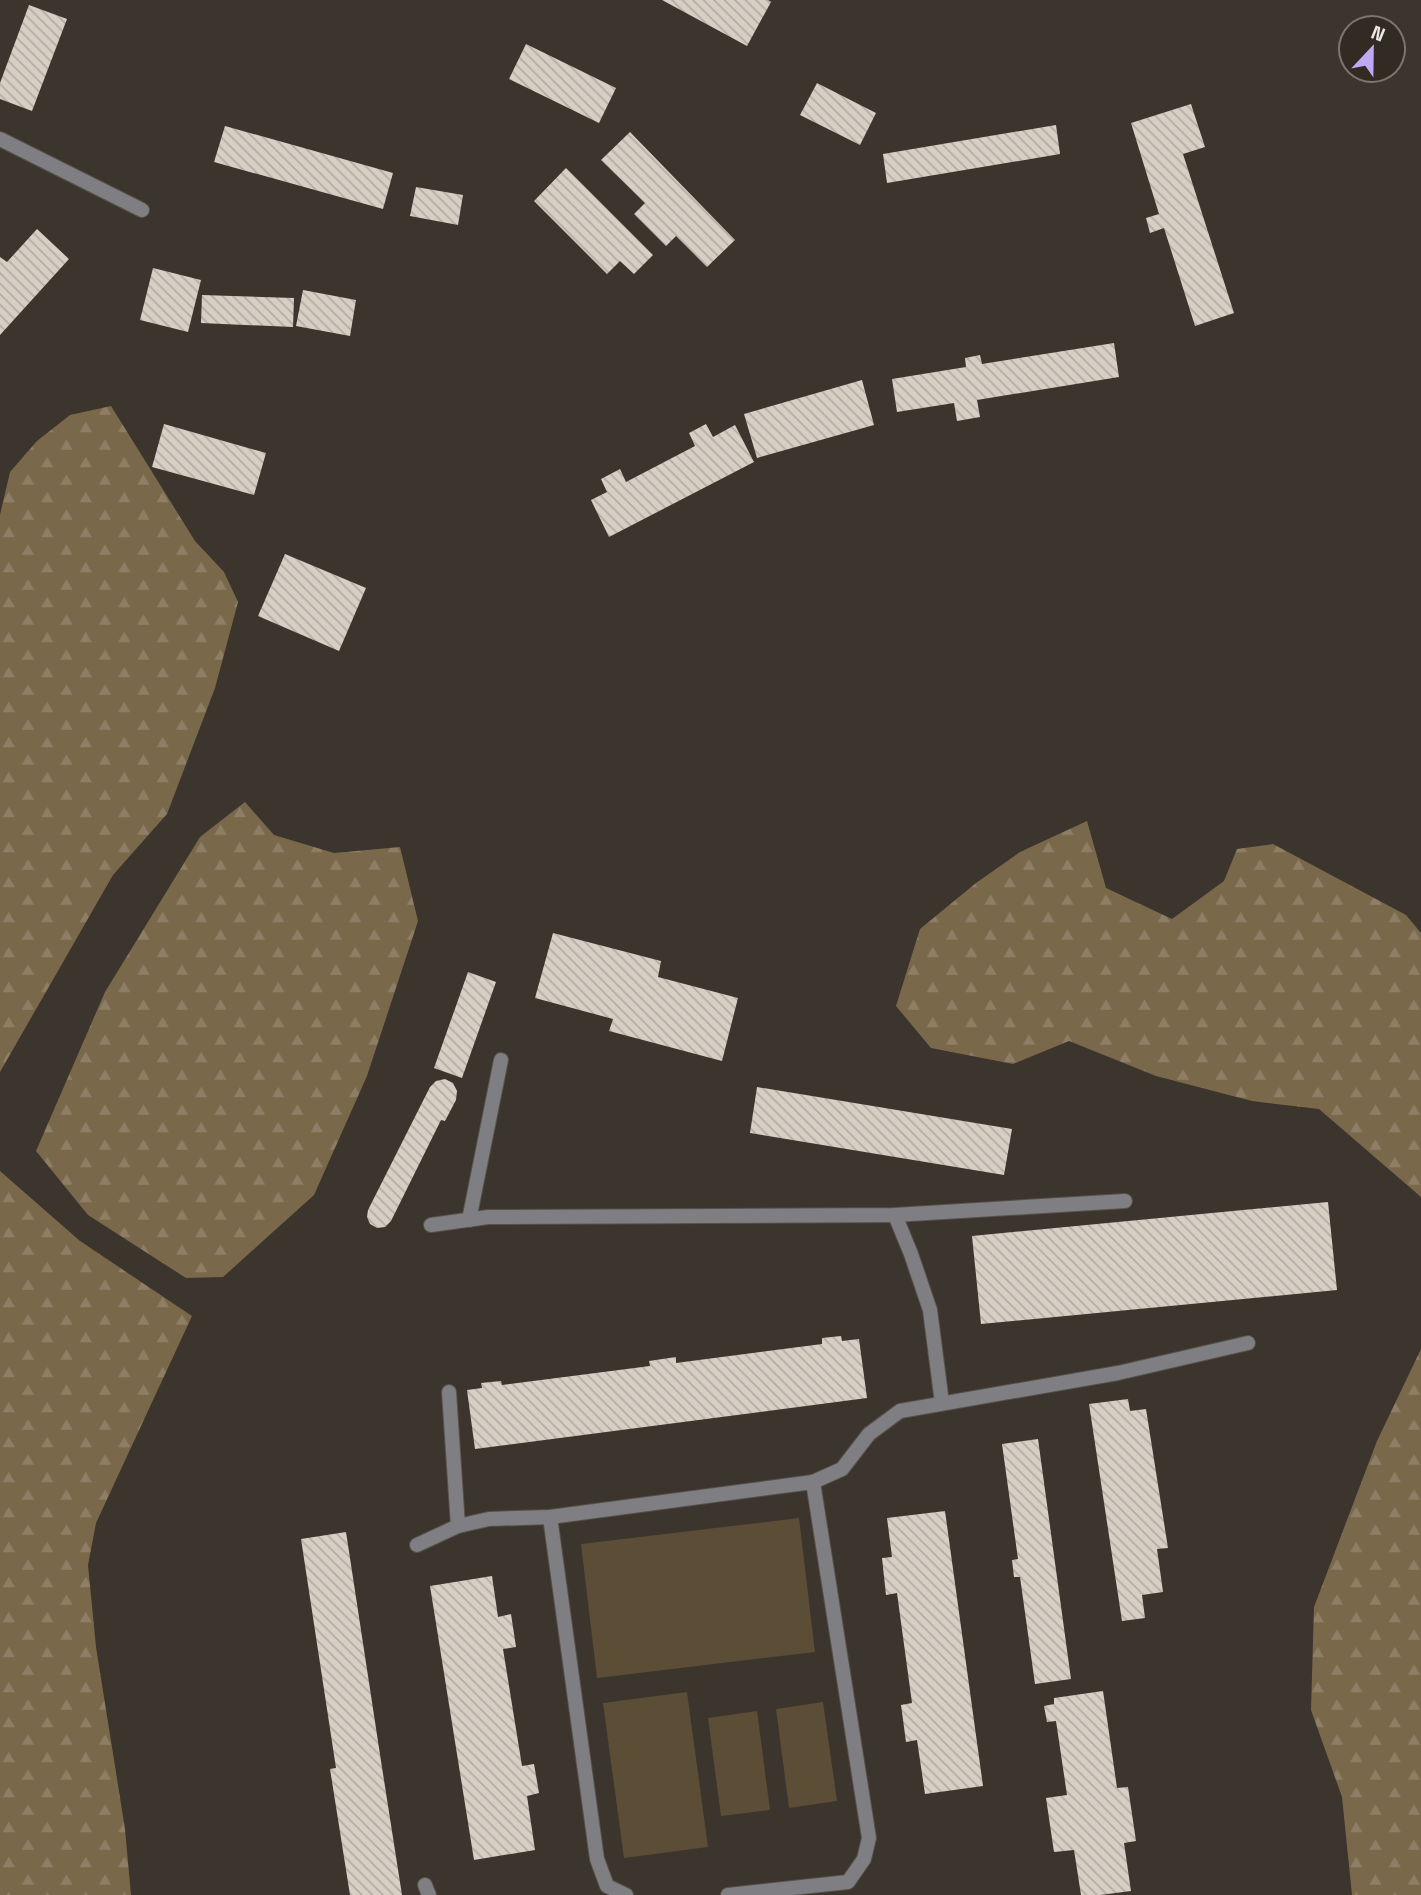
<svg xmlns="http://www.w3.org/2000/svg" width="1421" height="1895" font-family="'Space Grotesk',sans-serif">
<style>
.forest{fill:url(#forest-firs)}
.pitch{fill:#5c4d36}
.building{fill:url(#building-back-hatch)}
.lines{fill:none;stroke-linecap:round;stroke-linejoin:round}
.service-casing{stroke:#57514a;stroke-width:16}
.minor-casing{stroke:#57514a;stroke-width:16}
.service{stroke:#7f7e82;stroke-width:14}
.minor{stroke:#7f7e82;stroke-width:14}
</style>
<defs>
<pattern id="forest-firs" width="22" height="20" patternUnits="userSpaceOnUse" patternTransform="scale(1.75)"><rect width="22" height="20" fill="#7a684b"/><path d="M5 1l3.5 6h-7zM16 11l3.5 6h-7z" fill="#8d7e65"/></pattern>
<pattern id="building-back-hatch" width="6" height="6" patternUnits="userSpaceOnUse" patternTransform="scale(1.75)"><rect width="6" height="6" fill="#d6cfc4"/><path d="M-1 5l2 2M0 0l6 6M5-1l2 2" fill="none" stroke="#b2aca4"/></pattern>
</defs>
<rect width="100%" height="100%" fill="#3b352d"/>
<g class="forest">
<path d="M111 406 195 541 224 572 238 602 215 688 167 814 113 875 0 1072V515L10 472 37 441 70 415Z"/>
<path d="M245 802 274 835 334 853 400 847 418 921 367 1076 314 1195 223 1277 186 1278 88 1215 36 1151 105 992 200 837Z"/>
<path d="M1087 821 1106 888 1172 919 1224 881 1237 849 1273 844 1406 915 1421 933V1197L1319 1109 1252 1101 1156 1076 1069 1041 1013 1064 931 1048 896 1006 920 929 976 883 1020 852Z"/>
<path d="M0 1171 80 1241 192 1316 96 1523 88 1565 96 1647 125 1829 131 1895H0Z"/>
<path d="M1421 1349V1895H1352L1342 1797 1311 1710 1314 1607 1377 1441Z"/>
</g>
<g class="pitch">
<path d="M799 1518 815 1652 597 1678 581 1544Z"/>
<path d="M687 1692 708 1847 624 1858 603 1703Z"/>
<path d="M823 1702 837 1801 789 1808 776 1709Z"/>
<path d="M757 1711 770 1810 721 1816 708 1718Z"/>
</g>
<g class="building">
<path d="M662 0H768L771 2 747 46Z"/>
<path d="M29 5 67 19 32 111 0 99V83Z"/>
<path d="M526 44 616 88 599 123 509 79Z"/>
<path d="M817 83 876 113 860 145 800 115Z"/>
<path d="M1191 104 1205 147 1183 154 1234 313 1195 326 1164 228 1150 233 1146 218 1159 214 1131 123Z"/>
<path d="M1056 125 1060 154 887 183 883 154Z"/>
<path d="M225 126 393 173 383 209 214 162Z"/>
<path d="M630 132 735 240 707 267 676 236 666 246 634 214 645 203 601 160Z"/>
<path d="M566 168 653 255 634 274 620 261 607 274 534 201Z"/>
<path d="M416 187 463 195 458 225 410 216Z"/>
<path d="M37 229 69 259 0 335V257L7 262Z"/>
<path d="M153 268 201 280 188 332 140 320Z"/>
<path d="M303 290 356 300 350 336 296 326Z"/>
<path d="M202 295 294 298 293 327 201 323Z"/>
<path d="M1114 343 1119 377 977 400 980 417 957 421 954 403 897 412 892 379 966 367 965 358 980 355 982 364Z"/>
<path d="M862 380 874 425 757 458 744 414Z"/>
<path d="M164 424 266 453 254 495 152 467Z"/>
<path d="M706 424 713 437 735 425 754 462 609 537 591 500 607 492 601 479 620 469 626 482 695 446 689 433Z"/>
<path d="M285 554 366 588 339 651 258 616Z"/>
<path d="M553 933 661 961 658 977 738 998 722 1061 609 1031 613 1019 535 998Z"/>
<path d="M468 972 496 982 462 1078 434 1068Z"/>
<path d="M445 1079 453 1083 457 1091 456 1100 445 1121 441 1120 391 1221 385 1227 377 1228 370 1224 367 1217 368 1210 430 1087 436 1081Z"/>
<path d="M757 1087 1012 1129 1004 1175 750 1133Z"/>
<path d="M1328 1202 1337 1290 981 1324 972 1236Z"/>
<path d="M841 1336 842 1341 859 1339 867 1398 475 1449 467 1390 482 1388 481 1383 501 1381 502 1385 650 1366 649 1361 676 1357V1363L822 1344V1338Z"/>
<path d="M1128 1399 1130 1411 1146 1409 1168 1548 1157 1549 1163 1592 1142 1595 1145 1618 1122 1621 1089 1404Z"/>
<path d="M1038 1439 1071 1679 1035 1684 1020 1577H1014L1012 1560 1018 1559 1002 1444Z"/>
<path d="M945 1511 983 1786 925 1794 917 1740 906 1742 901 1705 912 1703 897 1593 886 1595 882 1558 892 1557 887 1518Z"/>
<path d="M346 1532 381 1761 402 1895H350L330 1769 336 1768 301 1539Z"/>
<path d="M492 1576 498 1617 511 1614 516 1647 503 1649 522 1766 534 1764 539 1793 527 1796 535 1850 474 1860 430 1586Z"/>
<path d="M1103 1691 1117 1788 1128 1787 1136 1841 1124 1843 1131 1891 1100 1895H1081L1074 1850 1054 1852 1046 1798 1067 1795 1056 1721 1047 1722 1044 1706 1054 1704V1698Z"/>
</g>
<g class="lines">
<defs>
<g id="service">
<path d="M895 1215 911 1254 930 1310 942 1403"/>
<path d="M469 1220 501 1060"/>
<path d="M431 1225 488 1217 895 1215 1125 1201"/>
<path d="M449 1392 458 1526"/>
<path d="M417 1545 458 1526 489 1519 550 1517"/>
<path d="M425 1885 429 1895"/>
<path d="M626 1895 607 1886 597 1859 550 1517 813 1482 842 1469 869 1434 900 1411 1118 1373 1248 1343"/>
<path d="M728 1895 848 1882 864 1859 869 1838 813 1482"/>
</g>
<path id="minor" d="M0 139 142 210"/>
</defs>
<use href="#service" class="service-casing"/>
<use href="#minor" class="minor-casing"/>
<use href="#service" class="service"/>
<use href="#minor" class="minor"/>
</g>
<g transform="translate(1372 49) rotate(22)"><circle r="33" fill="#312b23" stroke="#7b766f" stroke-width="2"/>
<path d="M0-5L12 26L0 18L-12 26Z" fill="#bea9f5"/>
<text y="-10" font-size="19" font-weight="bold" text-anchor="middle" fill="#ebe7e2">N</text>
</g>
</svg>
